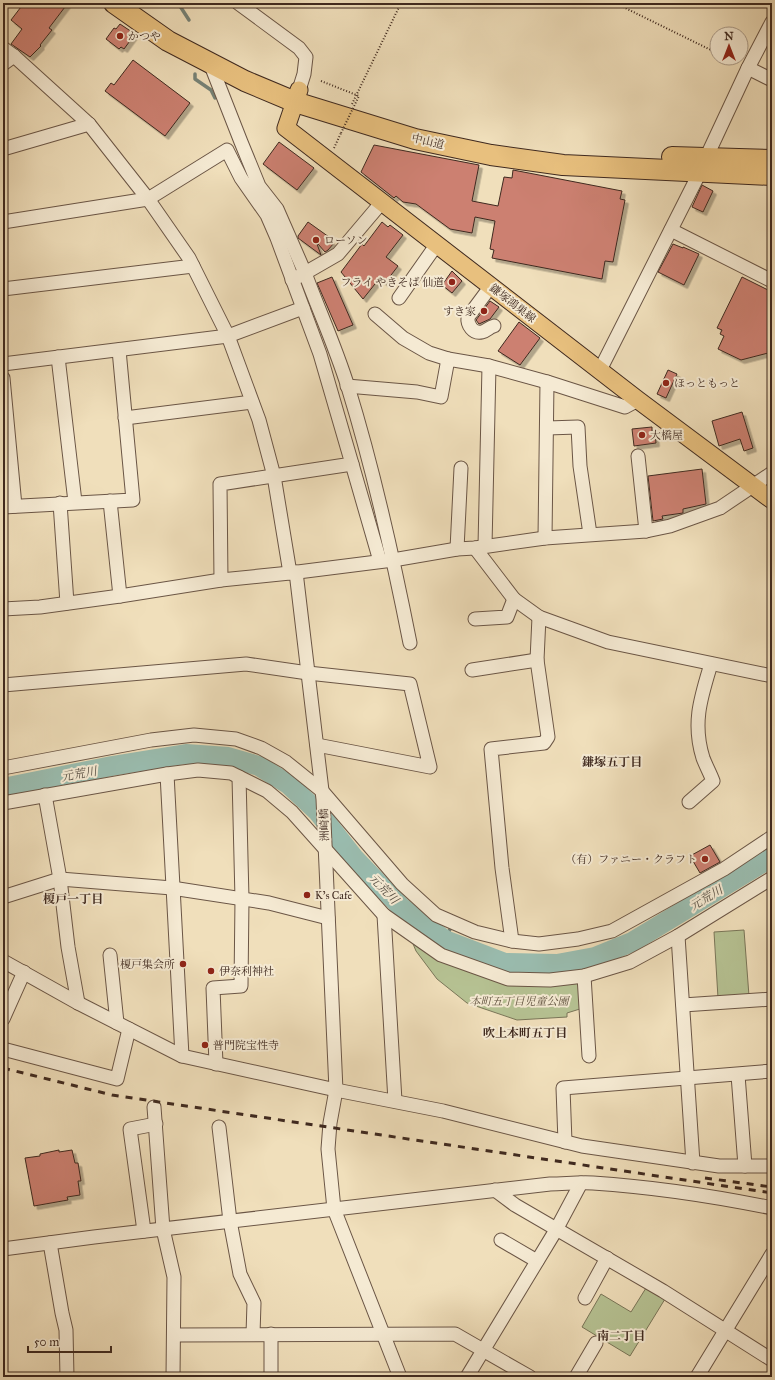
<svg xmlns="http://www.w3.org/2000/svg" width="775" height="1380" font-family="'IM FELL Great Primer','Noto Serif JP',serif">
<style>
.green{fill:#b6c293;stroke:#7a7659}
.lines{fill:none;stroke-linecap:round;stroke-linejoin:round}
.stream{stroke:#768276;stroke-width:3.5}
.river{stroke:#9abdb0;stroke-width:20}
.building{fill:#cc8071;stroke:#3f291f;filter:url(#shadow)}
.minor-casing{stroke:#6b5646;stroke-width:15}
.major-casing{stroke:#3f291f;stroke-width:19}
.highway-casing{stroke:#3f291f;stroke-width:22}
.path{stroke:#3f291f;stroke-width:2;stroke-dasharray:1 2;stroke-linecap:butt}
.minor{stroke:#f5ead3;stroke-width:13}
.major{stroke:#e8c07e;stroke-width:17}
.highway{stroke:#e8c07e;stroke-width:20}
.rail{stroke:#3f291f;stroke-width:3;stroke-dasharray:7 7;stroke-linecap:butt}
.path-bridge{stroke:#3f291f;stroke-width:2;stroke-dasharray:1 2;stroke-linecap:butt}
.poi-dot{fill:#8f2418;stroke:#f5ead3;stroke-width:1.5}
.labels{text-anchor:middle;stroke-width:4;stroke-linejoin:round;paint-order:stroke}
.poi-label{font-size:11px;fill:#3f291f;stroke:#f5ead3;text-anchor:start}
.street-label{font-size:11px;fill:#3f291f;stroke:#f5ead3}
.park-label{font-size:11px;font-style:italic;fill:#5d4f3c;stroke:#f5ead3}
.neighbourhood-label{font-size:12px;font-weight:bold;fill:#3f291f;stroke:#f5ead3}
.water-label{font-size:12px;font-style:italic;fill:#564e43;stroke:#f5ead3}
</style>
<defs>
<filter id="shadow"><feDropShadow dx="3.5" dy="3.5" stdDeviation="0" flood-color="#0004"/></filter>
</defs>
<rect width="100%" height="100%" fill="#f0dfbb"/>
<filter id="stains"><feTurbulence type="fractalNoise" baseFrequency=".005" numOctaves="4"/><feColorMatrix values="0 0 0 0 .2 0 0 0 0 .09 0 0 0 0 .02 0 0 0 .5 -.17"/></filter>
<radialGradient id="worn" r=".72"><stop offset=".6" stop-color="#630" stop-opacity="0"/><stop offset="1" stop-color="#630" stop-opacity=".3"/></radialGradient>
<g class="green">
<path d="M744 930 749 996 718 998 714 932Z"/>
<path d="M411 939 465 970 578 980 583 1008 567 1013V1017L517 1020 467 1003 437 979 416 951Z"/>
<path d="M646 1288 665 1299 630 1356 582 1327 601 1294 631 1312Z"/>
</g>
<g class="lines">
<g class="stream">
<path d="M178 3 189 20"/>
<path d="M195 74V79L211 90 215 98"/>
<path d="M445 940 451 927"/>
</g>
<path class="river" d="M3 788 112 766 186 754 228 757 259 766 288 784 318 812 354 858 401 907 445 940 505 963 557 964 595 957 632 942 772 857"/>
</g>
<g class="building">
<path d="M24 3H68L49 28 52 30 40 45 41 46 30 57 11 44 22 29 11 20Z"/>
<path d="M120 24 135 34 124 49 121 47 119 49 106 39 114 28 116 29Z"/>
<path d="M133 60 190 103 165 136 105 91 111 83 114 85Z"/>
<path d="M279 142 314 168 297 190 263 164Z"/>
<path d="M374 145 479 165 472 201 498 206 504 177 512 178 513 170 622 191 620 199 625 200 613 262 605 261 602 279 492 258 494 250 490 249 495 221 475 217 472 233 450 229 416 204 403 202 396 196 394 198 361 172Z"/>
<path d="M702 185 713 191 703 212 692 207Z"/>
<path d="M308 222 329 237 328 239 334 243 328 250 325 252 318 244H317L321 255 298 238V236Z"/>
<path d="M382 222 388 227 390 225 403 235 386 257 398 266 385 283 379 279 363 299 341 272 362 244 364 246Z"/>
<path d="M673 244 683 248V247L699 254 684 285 658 272Z"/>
<path d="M452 271 462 281 452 293 442 285Z"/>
<path d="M332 277 353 325 338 331 317 283Z"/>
<path d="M742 277 772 292V352L741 360 718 349 724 336 720 334 722 330 717 328Z"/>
<path d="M490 301 499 307 490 319 479 324 476 320Z"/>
<path d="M519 322 540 338 520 365 498 351Z"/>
<path d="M668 370 677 374 666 398 657 394Z"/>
<path d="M742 412 753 448 744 451 740 439 719 446 712 421Z"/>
<path d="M652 427V433H655L656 443 634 446 632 429Z"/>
<path d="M702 469 706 504 683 509V513L662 516 663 519 653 521 648 476Z"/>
<path d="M710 845 720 862 700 873 690 856Z"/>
<path d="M59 1150V1152L72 1150 75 1163H78L81 1181H78L80 1195 67 1197 68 1200 34 1206 25 1158 40 1156V1154Z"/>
</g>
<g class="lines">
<defs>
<g id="minor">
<path d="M238 3 299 48 306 57 304 74 299 90"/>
<path d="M3 48 14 56 89 124 148 199 189 258 228 336 259 420 274 476 290 573"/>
<path d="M210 63 241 142 259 186 277 209 305 273 338 254 382 202"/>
<path d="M3 64 14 56"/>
<path d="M748 68 772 80"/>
<path d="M3 149 89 124"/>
<path d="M706 158 748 68 772 22"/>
<path d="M3 222 148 199 227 150 241 178 267 215 277 238 320 354 352 464 220 484 221 580"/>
<path d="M671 230 772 281"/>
<path d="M292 280 305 273C319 311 336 348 348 387 374 471 393 557 410 643"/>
<path d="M491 286 468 317C467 325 473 334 482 332 487 331 489 327 494 326"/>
<path d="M3 289 193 266"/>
<path d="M399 298 437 244"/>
<path d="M375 314 403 338 429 353 448 359"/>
<path d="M58 357 75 502"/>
<path d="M3 364 228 336 303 308"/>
<path d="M600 370 700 172"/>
<path d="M3 378 15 506"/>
<path d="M347 386 417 392 441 397 448 359 489 366 547 382"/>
<path d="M125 418 252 402"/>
<path d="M547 428 578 427 580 466 590 534"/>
<path d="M638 456 646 531"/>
<path d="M352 464 380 561"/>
<path d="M110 501 120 596"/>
<path d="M60 503 67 603"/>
<path d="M3 507 133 500 119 350"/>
<path d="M545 538 547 382 625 407 638 400"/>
<path d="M485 546 489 366"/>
<path d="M475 548 514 599 539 617 608 642 772 676"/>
<path d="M457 549 461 468"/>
<path d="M296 572 323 799 336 1090 330 1123 328 1149 334 1209 400 1377"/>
<path d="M3 609 40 607 120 596 221 580 290 573 393 560 457 549 475 548 545 538 646 531 670 526 720 508 772 473"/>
<path d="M475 619 507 617 514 599"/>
<path d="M472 670 537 660"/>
<path d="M3 685 246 664 308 673 410 684 430 767 317 745"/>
<path d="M3 768 151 740 194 735 236 739 261 748 286 762 322 791 402 884 436 915 475 932 512 941 539 944 578 939 612 931 724 869 772 837"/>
<path d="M167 774 182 1056"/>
<path d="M45 795 60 879 68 947 78 1003"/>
<path d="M689 802 713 781C710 773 706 766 703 758 692 723 701 697 711 664"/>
<path d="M3 803 167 774 198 770 231 773 267 791 292 812 384 915 441 955 508 979 550 980 584 976 630 962 678 936 772 878"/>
<path d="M3 897 60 879 172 888 269 903 328 918"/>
<path d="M384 915 395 1101"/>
<path d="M678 936 693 1163"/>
<path d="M512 941 502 868 491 749 544 743 548 737 537 660 539 617"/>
<path d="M110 955 117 1023"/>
<path d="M3 961 78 1003 182 1056 336 1090 443 1111 582 1146 719 1166H772"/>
<path d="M584 976 589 1056"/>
<path d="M683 1005 772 999"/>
<path d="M3 1019 24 972"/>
<path d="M3 1049 117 1079 129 1029"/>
<path d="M216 1064 213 988 241 986 242 899 239 777"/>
<path d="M738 1075 745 1166"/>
<path d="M154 1107 163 1229 174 1277 173 1377"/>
<path d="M219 1127 230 1221 240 1274 254 1303 253 1334"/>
<path d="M565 1142 563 1088 772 1071"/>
<path d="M495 1190 515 1205 663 1291 772 1360"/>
<path d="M144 1231 130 1129 156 1124"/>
<path d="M501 1240 537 1261"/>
<path d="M50 1243 62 1313 66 1330 67 1377"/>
<path d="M3 1249 94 1237 550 1184C564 1184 579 1182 593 1183 653 1187 713 1196 772 1208"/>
<path d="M585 1298 607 1258"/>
<path d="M174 1335 455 1334 530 1377"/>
<path d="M271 1377V1334"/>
<path d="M467 1377 556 1230 581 1183"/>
<path d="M576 1377 596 1343"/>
<path d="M697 1377 772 1254"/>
</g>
<path id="major" d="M299 90 286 128 638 400 772 500"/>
<g id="highway">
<path d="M114 3 168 41 245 81 295 102 415 139 491 155 563 165 772 175"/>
<path d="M672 157 772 160"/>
</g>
</defs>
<use href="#minor" class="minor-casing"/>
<use href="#major" class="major-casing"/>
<use href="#highway" class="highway-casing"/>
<g class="path">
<path d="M615 3 717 53"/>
<path d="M727 58 738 63"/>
<path d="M321 81 359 96"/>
<path d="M352 104 401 3"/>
<path d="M334 148 341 133"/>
</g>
<use href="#minor" class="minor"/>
<use href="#major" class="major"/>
<use href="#highway" class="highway"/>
<g class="rail">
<path d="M3 1068 112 1095 772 1193"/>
<path d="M705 1178 772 1187"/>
</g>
<path class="path-bridge" d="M341 133 359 96"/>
</g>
<g class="poi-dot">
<circle cx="120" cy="36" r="4"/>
<circle cx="316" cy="240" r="4"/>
<circle cx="452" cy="282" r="4"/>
<circle cx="484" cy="311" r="4"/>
<circle cx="666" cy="383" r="4"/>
<circle cx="642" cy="435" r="4"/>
<circle cx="705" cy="859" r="4"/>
<circle cx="307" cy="895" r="4"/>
<circle cx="183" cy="964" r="4"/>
<circle cx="211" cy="971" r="4"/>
<circle cx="205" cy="1045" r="4"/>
</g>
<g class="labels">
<g class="poi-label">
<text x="128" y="40">かつや</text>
<text x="324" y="244">ローソン</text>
<text x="444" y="286" text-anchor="end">フライ やきそば 仙道</text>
<text x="476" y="315" text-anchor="end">すき家</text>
<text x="674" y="387">ほっともっと</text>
<text x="650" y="439">大橋屋</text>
<text x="697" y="863" text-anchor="end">（有）ファニー・クラフト</text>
<text x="315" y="899">K's Cafe</text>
<text x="175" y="968" text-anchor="end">榎戸集会所</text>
<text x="219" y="975">伊奈利神社</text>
<text x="213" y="1049">普門院宝性寺</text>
</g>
<g class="street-label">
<text transform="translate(428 141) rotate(13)" y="4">中山道</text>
<text transform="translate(513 303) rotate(38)" y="4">鎌塚鴻巣線</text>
<text transform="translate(324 825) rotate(-92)" y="4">洲崎橋</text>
</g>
<g class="park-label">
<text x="519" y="1005">本町五丁目児童公園</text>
</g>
<g class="neighbourhood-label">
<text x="612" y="766">鎌塚五丁目</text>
<text x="73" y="903">榎戸一丁目</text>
<text x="525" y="1037">吹上本町五丁目</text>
<text x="621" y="1340">南二丁目</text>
</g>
<g class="water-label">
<text transform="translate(79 774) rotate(-10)" y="4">元荒川</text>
<text transform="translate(384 889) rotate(46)" y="4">元荒川</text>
<text transform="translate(706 898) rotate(-31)" y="4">元荒川</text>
</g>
</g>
<rect width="775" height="1380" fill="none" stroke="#f0dfbb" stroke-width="16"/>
<rect x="4" y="4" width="767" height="1372" fill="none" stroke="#3f291f" stroke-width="2"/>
<rect x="8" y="8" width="759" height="1364" fill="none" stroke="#3f291f"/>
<g transform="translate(729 46)"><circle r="19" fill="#f5ead3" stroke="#ac9d8b"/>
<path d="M0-3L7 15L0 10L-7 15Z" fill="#8f2418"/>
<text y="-6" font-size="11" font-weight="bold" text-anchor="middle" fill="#3f291f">N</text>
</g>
<path d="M28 1346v6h83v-6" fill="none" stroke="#3f291f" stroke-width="2"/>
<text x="34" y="1346" font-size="12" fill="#3f291f" stroke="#f5ead3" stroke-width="3" paint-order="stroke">50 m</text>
<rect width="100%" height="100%" filter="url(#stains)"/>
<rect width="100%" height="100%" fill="url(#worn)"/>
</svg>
